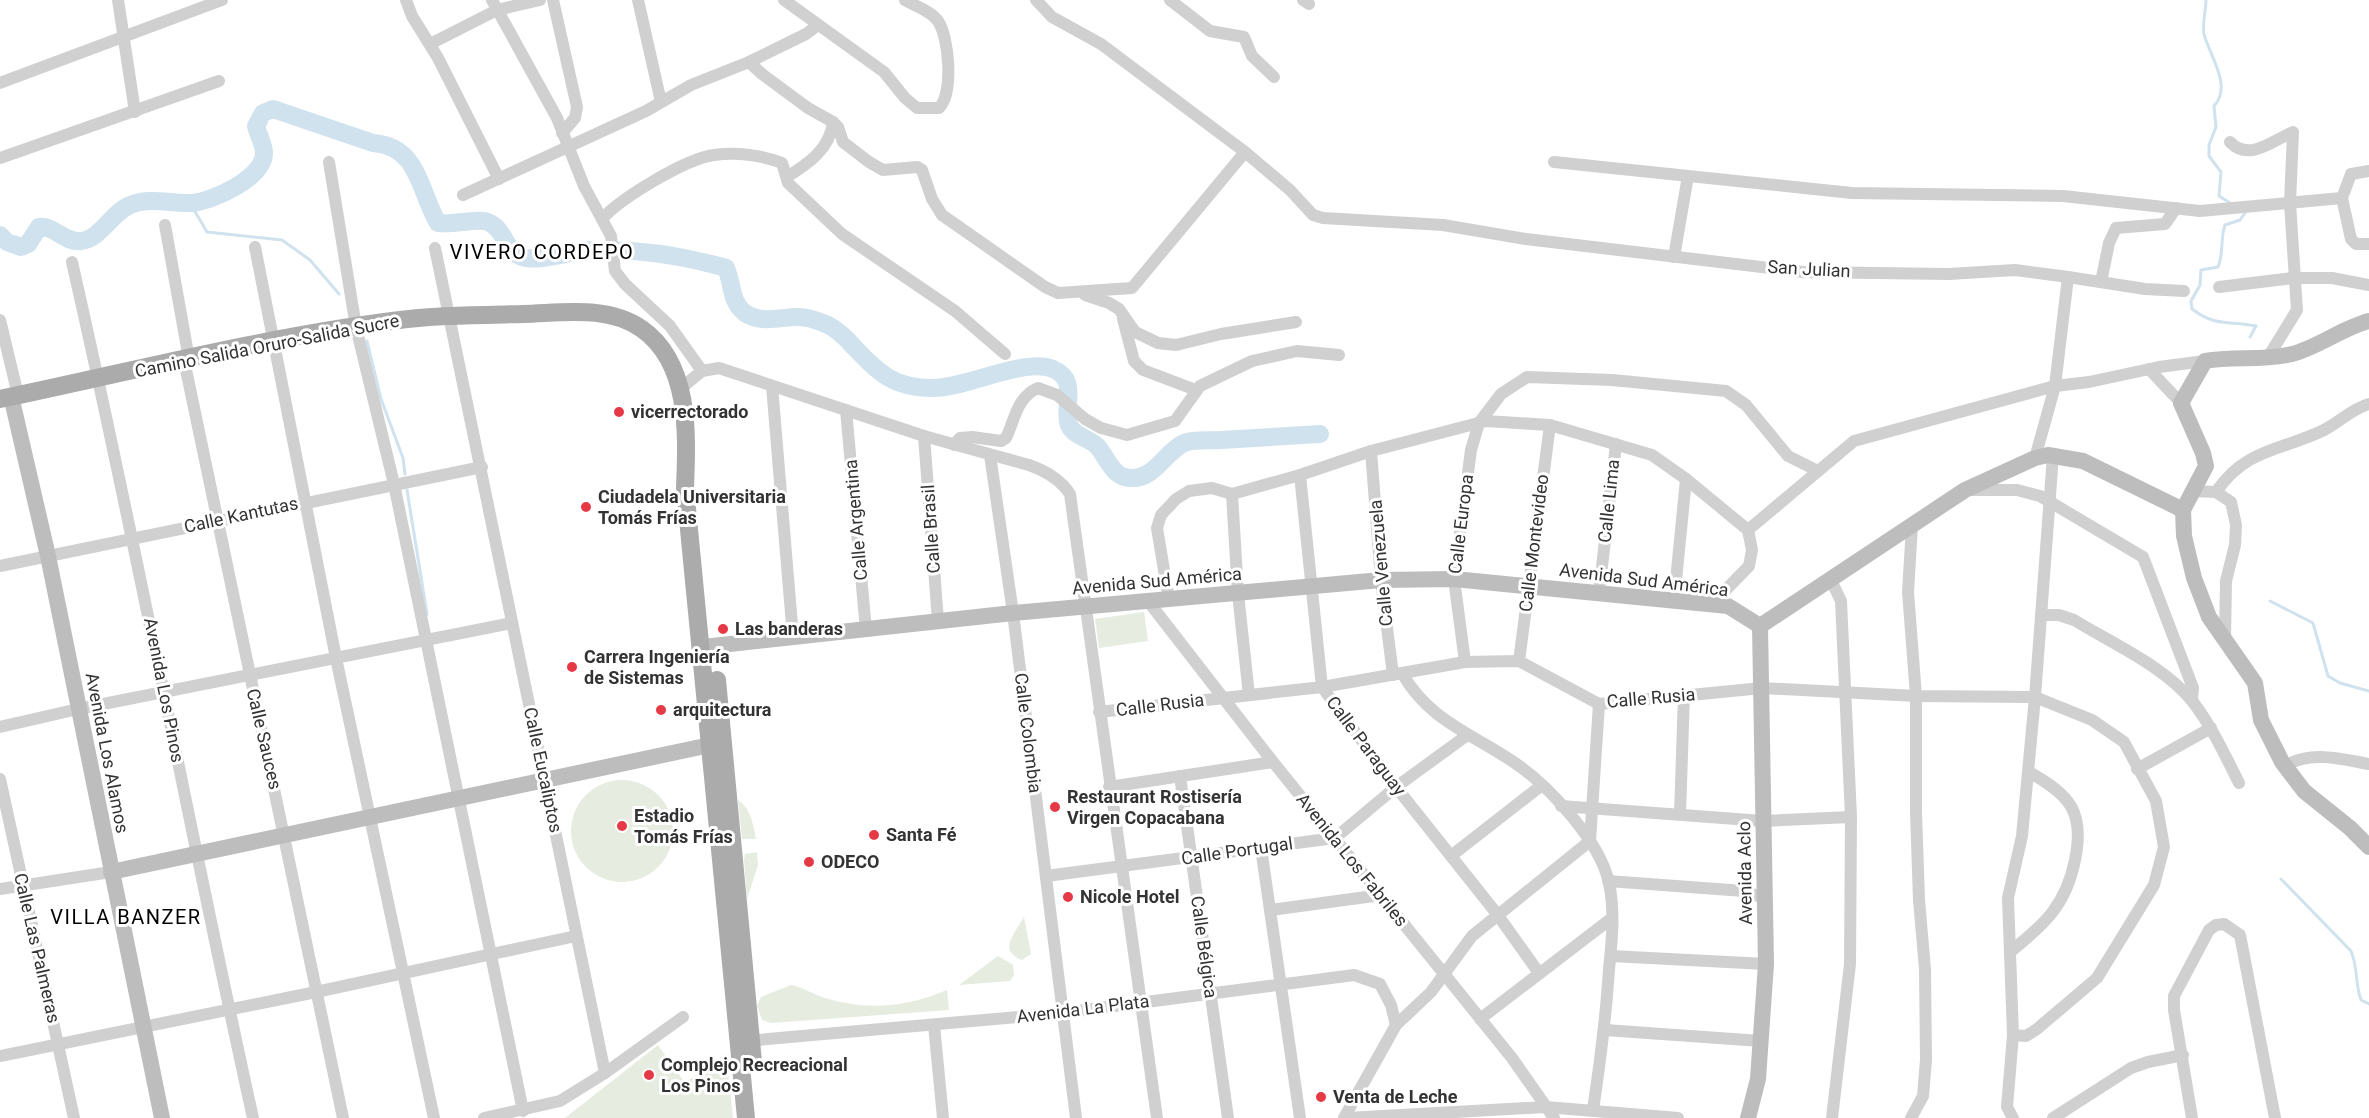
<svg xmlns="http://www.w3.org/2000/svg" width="2369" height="1118" font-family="Roboto,sans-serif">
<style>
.green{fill:#e6ecdf}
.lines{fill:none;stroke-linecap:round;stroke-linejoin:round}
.stream{stroke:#cfe2ee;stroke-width:3}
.river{stroke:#cfe2ee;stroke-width:18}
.street{stroke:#d0d0d0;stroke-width:12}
.secondary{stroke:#bdbdbd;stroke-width:16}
.primary{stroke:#ababab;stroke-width:18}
.poi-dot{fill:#e63946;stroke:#fff;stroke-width:2}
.labels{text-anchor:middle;stroke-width:6;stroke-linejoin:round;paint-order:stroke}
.street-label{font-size:18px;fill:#333;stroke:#fff}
.poi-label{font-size:18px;font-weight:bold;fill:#333;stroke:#fff;text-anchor:start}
.neighbourhood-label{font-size:20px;letter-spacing:1.5px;fill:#000;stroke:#fff}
</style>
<rect width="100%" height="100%" fill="#fff"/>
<g class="green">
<path d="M1144 612 1148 641 1099 648 1095 619Z"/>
<circle cx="622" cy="831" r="51"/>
<path d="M738 800C751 809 753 824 756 839H742Z"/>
<path d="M757 852 758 865 747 899 744 860 745 854Z"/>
<path d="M1024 917 1031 954 1022 960C997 951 1015 933 1024 917Z"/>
<path d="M998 956 1013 965 1014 975 1010 981 959 985Z"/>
<path d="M791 985C803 987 814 995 825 998 868 1011 906 1007 947 990L949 1010 771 1023 762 1020 757 1006 761 997Z"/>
<path d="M658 1045 685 1083 726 1053 733 1118H565Z"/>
</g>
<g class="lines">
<g class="stream">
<path d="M2206 0C2206 10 2202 24 2204 34 2209 55 2233 86 2214 106L2216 127 2209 145V156L2221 172 2219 196 2230 203"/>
<path d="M190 203 207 232 282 240 310 260 339 294"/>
<path d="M2243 209 2245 213 2240 220 2225 225C2220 239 2224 253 2218 267L2201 270 2200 285 2191 301 2192 309C2217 328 2230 320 2256 326L2250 337"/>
<path d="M367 341 381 399 403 458 405 474"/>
<path d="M407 490 427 614"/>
<path d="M2270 601 2313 623 2328 676 2340 683 2369 691"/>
<path d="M2281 879 2351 951C2358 967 2355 984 2361 1000L2369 1004"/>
</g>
<path class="river" d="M0 235 7 242 21 247 28 244 39 227C54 225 64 243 81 241 100 239 111 214 128 206 149 196 170 204 192 203 213 201 264 178 264 153 264 145 258 134 256 126L263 113 273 109 373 143C419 146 419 191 438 223 454 225 478 218 488 222 506 229 505 255 526 258 545 261 574 250 594 250 638 249 685 256 726 268 733 284 730 302 745 313 761 324 780 317 798 317 808 317 819 321 828 325 838 330 846 338 853 346 879 373 893 388 933 388 967 388 1025 357 1053 369 1080 380 1062 408 1069 425 1074 437 1090 438 1098 447 1108 459 1113 479 1133 478 1155 478 1165 452 1184 443 1194 439 1210 441 1221 440 1254 438 1287 436 1320 434"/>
<g class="street">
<path d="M118 0 135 112"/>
<path d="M406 0 412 16 438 58 499 179"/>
<path d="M492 0 557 118 584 186 611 236 615 271 625 284 670 326 702 371"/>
<path d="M553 0 577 107 575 118 562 133"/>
<path d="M638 0 661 102"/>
<path d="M784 0 884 72 905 98 917 108H939C954 93 949 37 938 21 931 11 915 6 905 0"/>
<path d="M1036 0 1052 17 1101 44 1245 152 1290 190 1313 215 1323 218 1443 225 1526 239 1803 272 1949 274 2015 270 2068 277 2055 386 2035 458"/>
<path d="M1170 0 1210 31 1244 37 1252 56 1274 77"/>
<path d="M1303 0 1309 4"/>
<path d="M430 44 497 10 540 0"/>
<path d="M749 62 762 74 808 108 833 122 838 127 843 142 869 162 883 170 917 167 922 170 932 199 942 215 1045 287 1058 293 1132 288 1245 152"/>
<path d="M0 83 222 0"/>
<path d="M2230 142C2249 162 2272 141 2293 132L2290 203 2297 310 2267 359"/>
<path d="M0 158 219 81"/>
<path d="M329 162 356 327 394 484 523 1111"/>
<path d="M1554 162 1852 193 2063 196 2200 211 2342 198 2351 239 2356 244H2369"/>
<path d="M787 177C809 163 830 149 833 122"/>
<path d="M463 195 646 111 691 85 749 62 806 34 818 25"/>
<path d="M2342 198 2351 174 2369 171"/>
<path d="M602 219C621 198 685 159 714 155 736 152 762 155 782 163L788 183 842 234 955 311 1005 354"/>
<path d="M165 225 189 359"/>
<path d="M255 247 336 658 434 1118"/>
<path d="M435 248 605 1073"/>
<path d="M1674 257 1688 176"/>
<path d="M72 262C137 547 190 833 253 1118"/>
<path d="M2068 277 2145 289 2184 291"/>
<path d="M2101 282 2109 243 2116 228 2165 224 2176 208"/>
<path d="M2219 287 2293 278H2332L2369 285"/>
<path d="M1085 295 1109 303 1119 309 1135 332 1158 343 1176 345 1221 334 1296 322"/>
<path d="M1123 319 1134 361 1143 370 1196 390"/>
<path d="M0 320 18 395"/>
<path d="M184 360 343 1118"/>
<path d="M2149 369 2181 403"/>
<path d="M772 386 793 637"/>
<path d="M680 389 702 371 719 368 924 436 1029 465C1046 471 1060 479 1070 494L1157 1118"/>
<path d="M846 410 866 630"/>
<path d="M924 436 938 621"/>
<path d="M954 445 960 438 972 437 1001 441 1006 438C1015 419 1017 397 1038 388L1057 395 1085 419 1101 428 1127 435 1175 421 1200 386 1252 361 1297 351 1339 355"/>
<path d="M1371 451 1381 580 1393 675"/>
<path d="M990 455 1013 613 1076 1118"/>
<path d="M1300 475 1322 687 1396 787 1497 914 1539 973"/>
<path d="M1969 490H2017L2040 496 2143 557 2193 688 2192 700"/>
<path d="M2192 491 2216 492 2231 502 2236 525 2235 545 2226 581 2225 639"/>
<path d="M2216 492C2246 448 2281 451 2324 430 2340 422 2351 409 2369 404"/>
<path d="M1232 494 1238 594 1249 695"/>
<path d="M1748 530 1854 441 2055 386 2089 382 2159 367 2205 361"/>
<path d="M0 566 482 467"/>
<path d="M1830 578 1841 601 1851 817 1850 964 1832 1118"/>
<path d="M1599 593 1616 444"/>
<path d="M1169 600 1157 528 1161 515 1176 499 1189 491 1212 488 1232 494 1300 475 1371 451 1486 421 1550 425 1652 455 1686 479 1748 530 1752 550 1749 566 1711 605"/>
<path d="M1148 601 1273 762 1512 1058 1554 1118"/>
<path d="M1674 601 1686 479"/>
<path d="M2042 615H2059L2074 620C2113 644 2164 666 2193 702 2212 727 2225 755 2239 783"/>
<path d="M1519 661 1550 425"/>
<path d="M1465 662 1454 579 1471 450 1479 423 1501 394 1527 377 1612 380 1726 391 1746 405 1788 456 1818 471"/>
<path d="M1402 673C1429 721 1473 734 1515 763 1549 786 1600 841 1609 883 1615 911 1612 941 1609 969 1606 1017 1600 1063 1593 1110"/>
<path d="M1099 712 1322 687 1465 662 1519 661 1599 704 1762 688 1916 696 2035 697 2022 836 2008 898 2013 1035"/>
<path d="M0 727 78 709 512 623"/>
<path d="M2285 766C2310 750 2341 759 2369 764"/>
<path d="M2137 769 2211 728"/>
<path d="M1180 776 1228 1118"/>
<path d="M0 779 74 1118"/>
<path d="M1109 787 1273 762"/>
<path d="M1561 806 1763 821 1851 817"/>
<path d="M1680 814 1684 695"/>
<path d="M1590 841 1599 704"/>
<path d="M1261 848 1300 1118"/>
<path d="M1451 856 1542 785"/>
<path d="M1046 876 1335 838 1396 787 1466 736"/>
<path d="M1608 881 1744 891 1764 898"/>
<path d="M0 889 111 872"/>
<path d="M1271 910 1381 895"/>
<path d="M2010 952C2045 924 2066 905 2075 860 2085 812 2070 795 2029 772"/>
<path d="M1611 956 1766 964"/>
<path d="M1480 1019 1612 918"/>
<path d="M934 1025 943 1118"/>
<path d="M1605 1030 1761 1041"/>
<path d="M746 1041 1062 1013 1354 975 1380 984 1391 1005 1396 1025"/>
<path d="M0 1056 316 992 576 936"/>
<path d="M484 1118 560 1101 605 1073 683 1017"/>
<path d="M1344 1118 1396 1025 1431 992 1472 936 1590 841"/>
<path d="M1347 1118 1546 1107 1678 1118"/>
<path d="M1911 1118 1923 1096 1926 1060 1925 969 1919 900 1916 812V696L1908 592 1912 526"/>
<path d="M2013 1118 2007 1107 2013 1035 2026 1036 2037 1029 2097 978 2154 885 2164 847 2156 801 2124 742 2092 720 2035 697 2053 455"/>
<path d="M2053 1118 2131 1068 2148 1062 2183 1055"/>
<path d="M2192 1118 2174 1010V996L2209 930 2216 925 2224 924 2240 935 2275 1118"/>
</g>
<g class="secondary">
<path d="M2369 321C2342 328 2319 347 2292 354 2263 361 2234 356 2205 361L2181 403 2203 453 2206 466 2183 510 2184 536 2194 578 2209 617 2255 683 2261 720 2282 762 2304 791 2350 828 2369 847"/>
<path d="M11 396 48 556 162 1118"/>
<path d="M703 647 1013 613 1381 580 1454 579 1728 606 1760 626 1965 490 2035 458 2048 455 2083 461 2183 510"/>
<path d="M111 872 710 745"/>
<path d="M1748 1118 1758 1079 1766 964 1760 626"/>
</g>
<g class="primary">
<path d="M0 399C130 372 260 338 392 321 435 315 479 315 523 314 563 313 608 305 642 329 691 364 687 435 685 488L746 1118"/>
<path d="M717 680 753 1062"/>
</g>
</g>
<g class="poi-dot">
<circle cx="619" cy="412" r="6"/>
<circle cx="586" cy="507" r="6"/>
<circle cx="723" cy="629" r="6"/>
<circle cx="572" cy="667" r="6"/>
<circle cx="661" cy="710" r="6"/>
<circle cx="1055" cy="807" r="6"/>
<circle cx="622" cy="826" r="6"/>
<circle cx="874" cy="835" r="6"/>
<circle cx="809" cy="862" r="6"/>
<circle cx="1068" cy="897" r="6"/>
<circle cx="649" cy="1075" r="6"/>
<circle cx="1321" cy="1097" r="6"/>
</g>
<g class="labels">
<g class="street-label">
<text transform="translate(1809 269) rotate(3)" y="6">San Julian</text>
<text transform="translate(267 346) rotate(-11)" y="6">Camino Salida Oruro-Salida Sucre</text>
<text transform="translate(1609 501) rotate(-84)" y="6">Calle Lima</text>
<text transform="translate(241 515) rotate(-12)" y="6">Calle Kantutas</text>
<text transform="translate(856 520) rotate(-95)" y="6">Calle Argentina</text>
<text transform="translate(1461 524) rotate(-83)" y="6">Calle Europa</text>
<text transform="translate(931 529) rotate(-94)" y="6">Calle Brasil</text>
<text transform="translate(1534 543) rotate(-83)" y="6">Calle Montevideo</text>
<text transform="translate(1381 563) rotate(-95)" y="6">Calle Venezuela</text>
<text transform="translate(1644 580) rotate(7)" y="6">Avenida Sud América</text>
<text transform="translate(1157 581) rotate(-5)" y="6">Avenida Sud América</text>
<text transform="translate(164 690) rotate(79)" y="6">Avenida Los Pinos</text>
<text transform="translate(1651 698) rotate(-5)" y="6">Calle Rusia</text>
<text transform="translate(1160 705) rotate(-7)" y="6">Calle Rusia</text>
<text transform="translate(1028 733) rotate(83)" y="6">Calle Colombia</text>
<text transform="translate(264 739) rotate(77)" y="6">Calle Sauces</text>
<text transform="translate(1366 746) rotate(53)" y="6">Calle Paraguay</text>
<text transform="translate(107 753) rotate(79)" y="6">Avenida Los Alamos</text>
<text transform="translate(543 770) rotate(78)" y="6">Calle Eucaliptos</text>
<text transform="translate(1237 851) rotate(-8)" y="6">Calle Portugal</text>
<text transform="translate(1352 860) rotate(51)" y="6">Avenida Los Fabriles</text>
<text transform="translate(1745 873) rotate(-91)" y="6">Avenida Aclo</text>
<text transform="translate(1204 947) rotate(82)" y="6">Calle Bélgica</text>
<text transform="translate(37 948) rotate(77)" y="6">Calle Las Palmeras</text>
<text transform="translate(1083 1009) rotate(-7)" y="6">Avenida La Plata</text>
</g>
<g class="poi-label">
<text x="631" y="418">vicerrectorado</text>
<text x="598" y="503">Ciudadela Universitaria<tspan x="598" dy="21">Tomás Frías</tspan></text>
<text x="735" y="635">Las banderas</text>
<text x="584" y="663">Carrera Ingeniería<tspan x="584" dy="21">de Sistemas</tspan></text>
<text x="673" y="716">arquitectura</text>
<text x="1067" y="803">Restaurant Rostisería<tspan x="1067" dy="21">Virgen Copacabana</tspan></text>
<text x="634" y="822">Estadio<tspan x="634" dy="21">Tomás Frías</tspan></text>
<text x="886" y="841">Santa Fé</text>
<text x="821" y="868">ODECO</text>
<text x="1080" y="903">Nicole Hotel</text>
<text x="661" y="1071">Complejo Recreacional<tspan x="661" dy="21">Los Pinos</tspan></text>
<text x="1333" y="1103">Venta de Leche</text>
</g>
<g class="neighbourhood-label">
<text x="542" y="259">VIVERO CORDEPO</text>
<text x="126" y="924">VILLA BANZER</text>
</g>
</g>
</svg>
